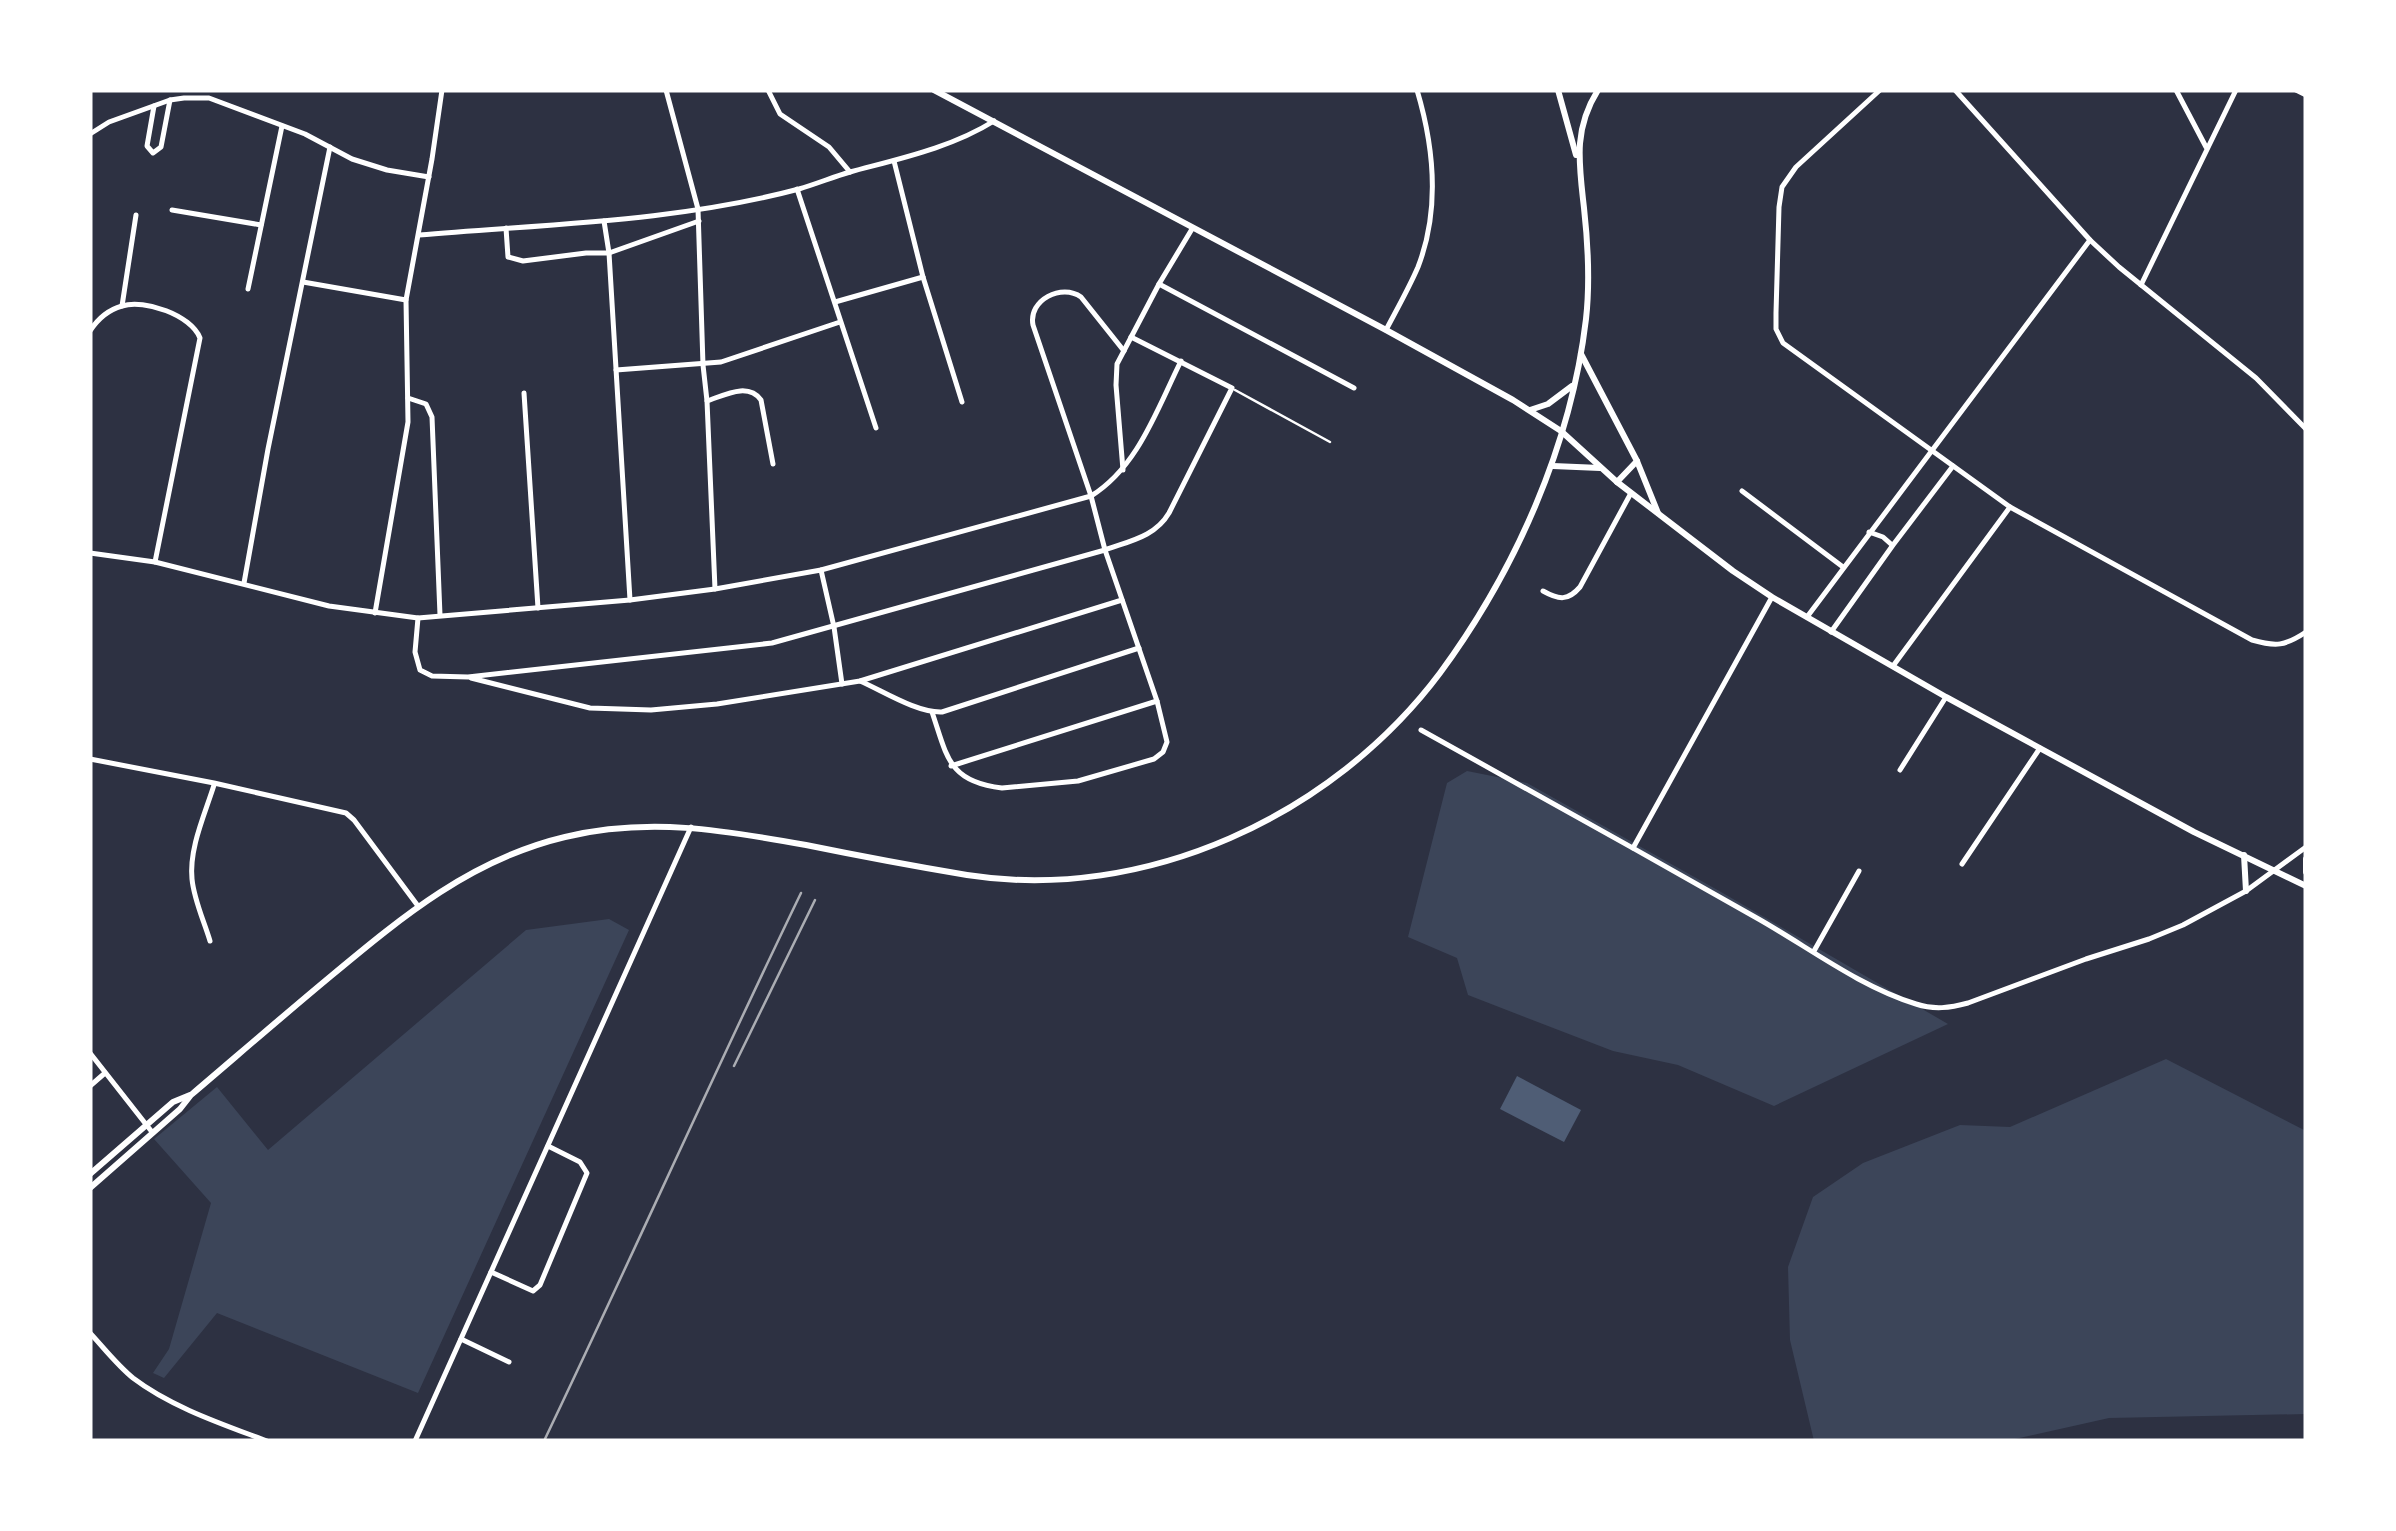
<svg xmlns="http://www.w3.org/2000/svg" width="2396" height="1531" font-family="Lora,serif">
<style>
.green{fill:#3c4559}
.water{fill:#4f5d75}
.lines{fill:none;stroke-linecap:round;stroke-linejoin:round}
.service{stroke:#fff;stroke-width:2.5}
.minor{stroke:#fff;stroke-width:5}
.tertiary{stroke:#fff;stroke-width:6}
.secondary{stroke:#fff;stroke-width:6}
.rail{stroke:#abadb3;stroke-width:2.5}
</style>
<rect width="100%" height="100%" fill="#2d3142"/>
<g class="green">
<path d="M1467 771 1527 783 1721 892 1948 1024 1774 1106 1678 1065 1613 1051 1468 995 1457 958 1408 937 1447 783Z"/>
<path d="M609 919 629 930 418 1393 217 1313 164 1378 153 1373 169 1349 211 1203 154 1139 217 1087 268 1150 526 930Z"/>
<path d="M2166 1059 2306 1131V1414L2109 1418 2006 1441H1814L1790 1340 1788 1267 1813 1197 1863 1163 1960 1125 2010 1127Z"/>
</g>
<path class="water" d="M1517 1076 1581 1110 1564 1142 1500 1109Z"/>
<g class="lines">
<path class="service" d="M1235 390 1330 442"/>
<g class="minor">
<path d="M666 90 698 209 703 365 707 401 715 589"/>
<path d="M768 90 780 114 829 147 850 172"/>
<path d="M1880 90 1796 167 1782 187 1779 207 1776 313V329L1783 343 2010 507 2252 640C2276 647 2285 646 2306 632"/>
<path d="M1955 90 2090 240 2119 267 2256 378 2306 429"/>
<path d="M2176 90 2206 147"/>
<path d="M2296 90 2306 95"/>
<path d="M154 106 147 146 153 153 161 147 170 100"/>
<path d="M90 134 109 122 170 100 184 98H209L305 134 352 159 387 170 429 177"/>
<path d="M894 161 923 277 962 402"/>
<path d="M797 189 876 428"/>
<path d="M172 210 261 225"/>
<path d="M604 221 609 253 630 600"/>
<path d="M506 228 508 257 523 261 586 253H609L699 221"/>
<path d="M419 235C545 224 675 222 799 189 816 184 833 177 850 172 898 159 951 148 994 121"/>
<path d="M303 282 406 300"/>
<path d="M1159 284 1354 388"/>
<path d="M2141 285 2236 90"/>
<path d="M248 289 282 126"/>
<path d="M835 302 923 277"/>
<path d="M122 306 136 215"/>
<path d="M1386 330C1397 309 1409 288 1418 267 1440 210 1434 147 1417 90"/>
<path d="M90 331C97 320 108 310 122 306 145 299 191 315 200 338L155 562"/>
<path d="M616 370 721 362 840 322"/>
<path d="M524 393 538 608"/>
<path d="M408 398 426 404 432 417 440 615"/>
<path d="M707 401C725 395 748 382 761 400L773 464"/>
<path d="M1123 470 1116 385 1117 364 1159 284 1192 229"/>
<path d="M1742 491 1843 567"/>
<path d="M1869 532 1883 537 1892 545"/>
<path d="M90 553 155 562 329 606 418 618 630 600 715 589 821 570 1091 496C1138 467 1157 409 1181 361"/>
<path d="M821 570 834 627 842 684"/>
<path d="M244 583 268 449 330 147"/>
<path d="M1543 591C1559 600 1568 601 1580 587L1631 493"/>
<path d="M375 613 408 422 406 300 432 159 442 90"/>
<path d="M1807 617 2090 240"/>
<path d="M418 618 415 652 420 670 432 676 468 677 772 643 1105 550C1129 541 1155 537 1169 513L1232 388 1131 337"/>
<path d="M1831 632 1893 545 1953 466"/>
<path d="M1893 666 2010 507"/>
<path d="M471 678 590 708 651 710 717 704 860 681 1122 600"/>
<path d="M860 681C883 691 917 713 942 712L1139 648"/>
<path d="M932 712C947 756 948 782 1002 788L1078 781 1154 759 1163 752 1167 742 1157 701 1105 550 1091 496 1033 325C1028 300 1062 283 1081 297L1124 351"/>
<path d="M1421 730C1533 792 1644 854 1755 917 1807 946 1858 986 1916 1004 1934 1010 1950 1008 1968 1003L2086 959 2149 939 2183 925 2246 891 2306 847"/>
<path d="M90 759 214 783 346 813 354 820 418 906"/>
<path d="M951 766 1157 701"/>
<path d="M1900 770 1946 697"/>
<path d="M1633 848 1772 597"/>
<path d="M1962 864 2040 748"/>
<path d="M210 941C204 921 194 900 192 879 189 848 205 814 214 785"/>
<path d="M1814 951 1859 871"/>
<path d="M90 1053 152 1132"/>
<path d="M90 1086 105 1073"/>
<path d="M491 1272 533 1291 540 1285 587 1173 580 1162 548 1146"/>
<path d="M90 1333C104 1348 117 1365 133 1378 171 1407 222 1424 267 1441"/>
<path d="M461 1339 509 1362"/>
<path d="M415 1441 691 827"/>
</g>
<g class="tertiary">
<path d="M934 90 1386 330 1513 400 1561 431 1617 482 1733 571 1772 597 1946 697 2194 832 2306 886"/>
<path d="M2244 855 2246 891"/>
<path d="M2306 859V872"/>
</g>
<g class="secondary">
<path d="M1558 90 1576 155"/>
<path d="M1581 354 1637 461 1658 513"/>
<path d="M1530 410 1548 404 1572 386"/>
<path d="M1553 466 1600 468"/>
<path d="M1617 482 1637 461"/>
<path d="M90 1174 173 1102 190 1095"/>
<path d="M90 1188 180 1109 191 1095C238 1055 284 1015 331 976 403 916 472 859 565 837 648 817 723 830 806 845 860 856 913 866 967 875 1145 903 1333 816 1440 673 1515 571 1571 446 1586 319 1590 283 1588 244 1584 208 1579 163 1573 130 1598 90"/>
</g>
<g class="rail">
<path d="M734 1066 815 900"/>
<path d="M544 1441C631 1259 713 1075 801 893"/>
</g>
</g>
<rect width="2396" height="1531" fill="none" stroke="#ffffff" stroke-width="185"/>
</svg>
